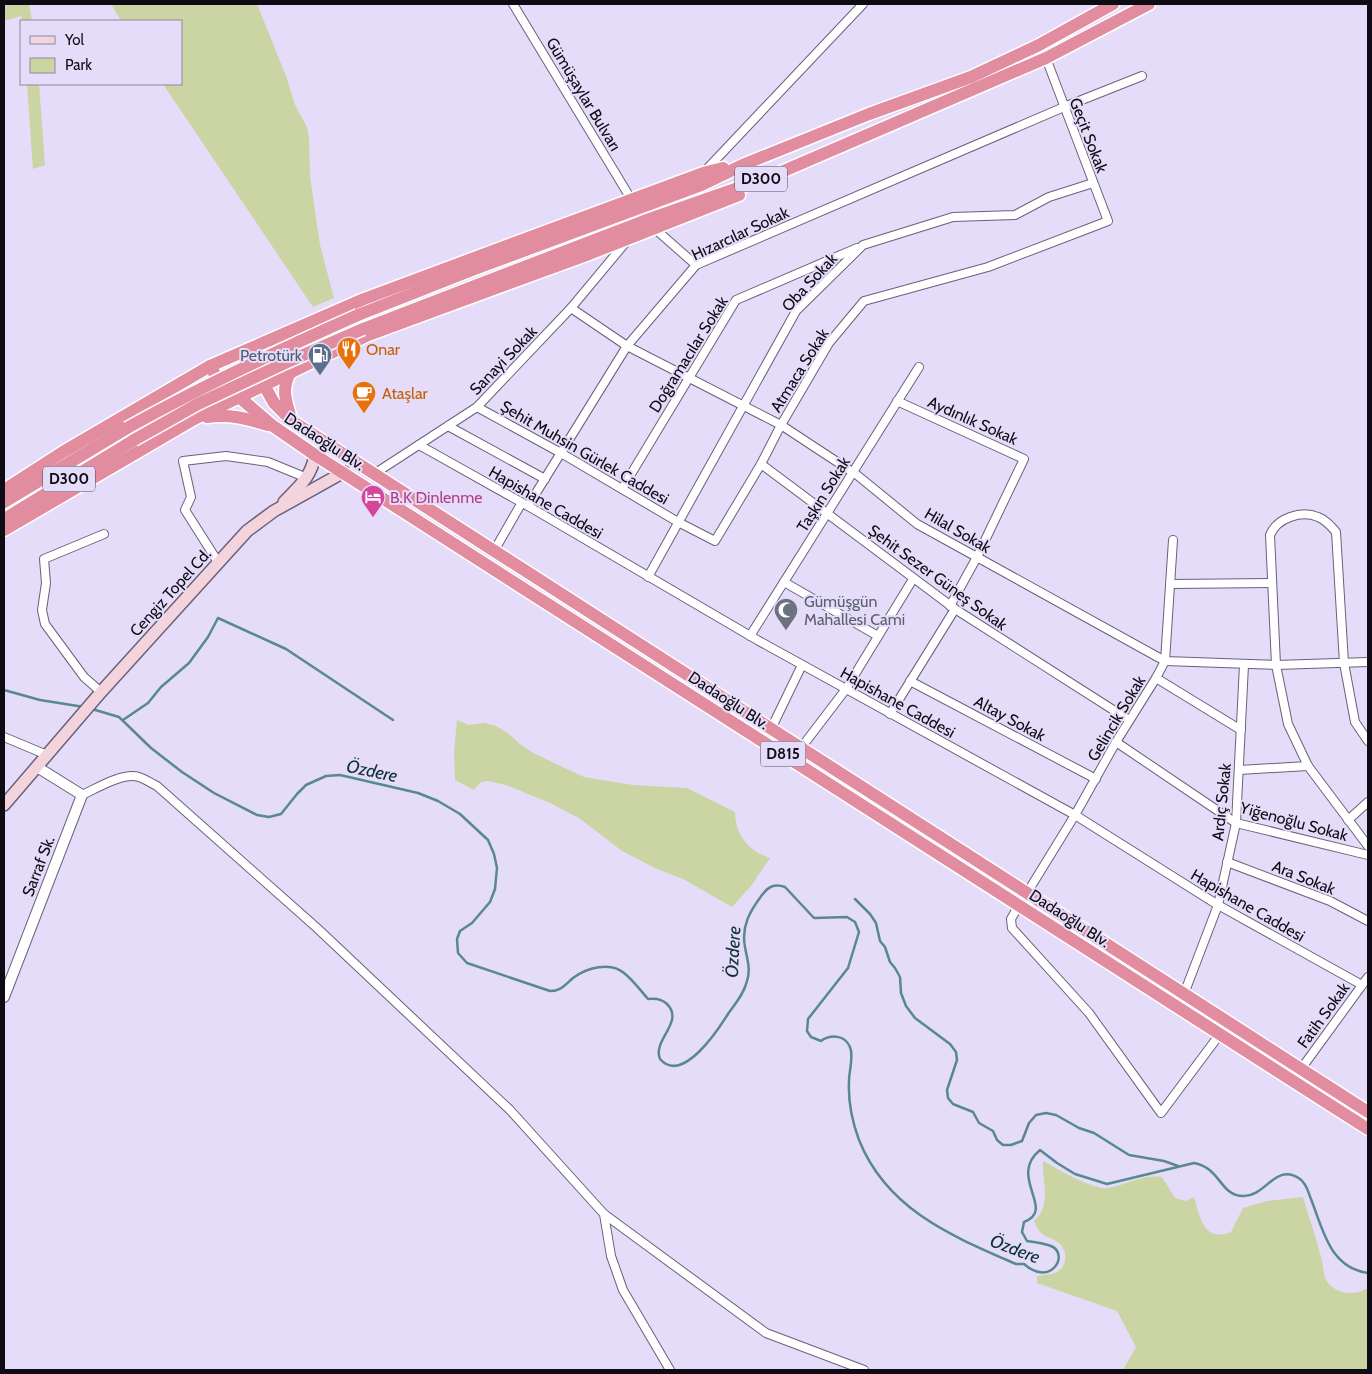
<svg xmlns="http://www.w3.org/2000/svg" width="1372" height="1374" font-family="Cabin,sans-serif">
<style>
.green{fill:#cbd4a3}
.lines{fill:none;stroke-linecap:round;stroke-linejoin:round}
.stream{stroke:#58898f;stroke-width:2.5}
.minor-casing{stroke:#69617a;stroke-width:10}
.tertiary-casing{stroke:#69617a;stroke-width:12}
.secondary-casing{stroke:#69617a;stroke-width:14}
.trunk-casing{stroke:#fff;stroke-width:15}
.minor{stroke:#fff;stroke-width:8}
.tertiary{stroke:#fff;stroke-width:10}
.secondary{stroke:#f4d4dc;stroke-width:11}
.trunk{stroke:#e28ca0;stroke-width:12}
.trunk-bridge-casing{stroke:#fff;stroke-width:15;stroke-linecap:butt}
.trunk-bridge{stroke:#e28ca0;stroke-width:12}
.labels{text-anchor:middle;stroke-width:4;stroke-linejoin:round;paint-order:stroke}
.shield{fill:#e5dcf9;stroke:#4e4a59;stroke-width:1}
.shield-label{font-size:15px;font-weight:bold;fill:#0e0b14}
.street-label{font-size:16px;fill:#0e0b14;stroke:#e5dcf9}
.food-label{font-size:16px;fill:#c56008;stroke:#e5dcf9;text-anchor:start}
.service-label{font-size:16px;fill:#4e5e75;stroke:#e5dcf9;text-anchor:end}
.hotel-label{font-size:16px;fill:#b23c85;stroke:#e5dcf9;text-anchor:start}
.worship-label{font-size:16px;fill:#5b616d;stroke:#e5dcf9;text-anchor:start}
.water-label{font-size:18px;font-style:italic;fill:#0d3134;stroke:#e5dcf9}
</style>
<rect width="100%" height="100%" fill="#e5dcf9"/>
<g class="green">
<path d="M4 4H29L32 21H22L21 16 4 21Z"/>
<path d="M111 4H257L286 76 295 105 307 127 309 137 310 176 320 245 334 298 313 307 163 84H181V21H121Z"/>
<path d="M27 84H39L45 165 33 169Z"/>
<path d="M457 720 469 725 484 723 496 726 509 734 520 744 533 753 584 777 633 785 687 788 735 812C735 834 748 851 770 858L751 886 732 907 685 880 653 867 622 851 579 818 550 803 506 785 488 781 481 782 474 790 455 780 454 752Z"/>
<path d="M1043 1161C1058 1169 1092 1190 1108 1188 1127 1185 1141 1174 1162 1177L1175 1198 1186 1201 1194 1197C1200 1216 1203 1243 1231 1232L1243 1208 1267 1201 1303 1197C1309 1218 1317 1240 1322 1261 1324 1268 1323 1274 1326 1280 1335 1295 1355 1296 1368 1288V1370H1123L1136 1347 1117 1311 1037 1283V1276C1043 1275 1051 1275 1057 1272 1067 1267 1068 1252 1060 1244 1049 1234 1042 1241 1034 1221 1052 1205 1042 1182 1043 1161Z"/>
</g>
<g class="lines">
<g class="stream">
<path d="M4 690 40 700 84 707"/>
<path d="M92 709 119 717 151 748 182 772 214 793 257 815 269 817 281 814 297 794 306 785 326 776 340 775 418 793 438 801 460 814 488 840 494 854 497 868 495 889 490 902 472 923 460 931 457 939 458 953 467 963 550 991C561 991 565 985 573 978 586 968 611 961 624 973 633 980 641 991 648 999 655 998 662 999 667 1004 685 1022 652 1040 660 1059 682 1085 718 1030 728 1014 735 1004 744 994 747 981 751 969 747 959 745 947 741 926 750 911 762 895 768 887 774 883 785 887L814 918 847 917 855 922 859 932 848 968 808 1019 807 1031 811 1037 821 1041C831 1034 845 1035 850 1047 854 1056 849 1071 849 1081 848 1101 852 1121 859 1140 887 1210 952 1236 1016 1264H1024C1051 1288 1070 1254 1051 1246 1044 1243 1035 1242 1027 1241L1022 1232 1024 1222C1057 1210 1007 1177 1040 1150L1057 1163 1075 1174 1107 1184 1194 1163C1221 1168 1220 1196 1243 1196 1266 1197 1275 1162 1300 1179 1307 1184 1308 1192 1311 1199 1323 1230 1330 1268 1368 1273"/>
<path d="M123 720 148 703 161 687 189 663 208 637 218 618 286 649 393 720"/>
<path d="M855 899 870 914 876 923 880 941 885 947 890 962 895 968 900 977 901 993 906 1006 915 1018 950 1044 956 1052 957 1060 947 1090 948 1098 953 1104 973 1112 979 1123 993 1131 997 1140 1003 1145H1011L1022 1141 1029 1123 1036 1115 1046 1113 1056 1115 1079 1128 1094 1133 1129 1155 1164 1161 1178 1166"/>
</g>
<defs>
<g id="minor">
<path d="M513 4 631 199"/>
<path d="M705 171 863 4"/>
<path d="M654 228 696 265"/>
<path d="M571 308 627 346 781 425 857 475 917 524 1165 661 1276 665 1368 662"/>
<path d="M897 401 1024 459 977 557 950 606"/>
<path d="M477 407 561 453 678 522 715 541 761 464 781 425 829 343 864 301 988 267 1108 221 1046 58"/>
<path d="M448 426 545 479"/>
<path d="M419 445 528 506 759 641 1075 815 1218 905 1362 985"/>
<path d="M761 464 955 609 1129 720"/>
<path d="M374 474 477 407 571 308 626 242"/>
<path d="M622 489 736 300 857 248"/>
<path d="M528 506 627 346 696 265 1064 107 1142 76"/>
<path d="M494 551 521 504"/>
<path d="M218 562 185 510 191 497 183 461 226 456 268 462 307 478"/>
<path d="M648 577 796 311 863 245 953 217 1015 215 1049 197 1093 183"/>
<path d="M784 582 878 636"/>
<path d="M1170 584 1272 583"/>
<path d="M750 636 919 367"/>
<path d="M1156 678 1241 730"/>
<path d="M910 681 1096 779"/>
<path d="M101 692 84 677 45 624 42 610 46 583 44 559 104 534"/>
<path d="M890 714 955 609"/>
<path d="M771 729 802 665"/>
<path d="M4 737 47 755"/>
<path d="M1368 741 1355 722 1344 663 1336 532C1331 526 1326 520 1318 517 1301 510 1277 518 1270 535L1276 665 1288 724 1308 766 1368 846"/>
<path d="M1116 742 1236 823 1368 855"/>
<path d="M801 748 846 689 913 579"/>
<path d="M1239 770 1308 766"/>
<path d="M82 795C97 788 123 772 139 777 145 779 151 783 157 786L317 928 510 1110 604 1214 766 1333 864 1370"/>
<path d="M1348 820 1368 802"/>
<path d="M1227 862 1330 901 1368 921"/>
<path d="M1027 893 1075 815 1116 742 1156 678 1165 661 1173 540"/>
<path d="M1019 905 1011 919 1012 928 1089 1013 1161 1113 1220 1034"/>
<path d="M1184 994 1218 905 1236 823 1244 665"/>
<path d="M1301 1069 1368 977"/>
<path d="M604 1214 611 1256 623 1290 670 1370"/>
</g>
<path id="tertiary" d="M4 997 82 795 37 767"/>
<g id="secondary">
<path d="M284 502C299 486 311 478 315 455"/>
<path d="M4 805 101 692 247 531 274 511 344 472"/>
</g>
<g id="trunk">
<path d="M358 315 472 270 701 185 745 164 869 114 971 77 1039 45 1113 4"/>
<path d="M363 329 644 221 772 176 1046 58 1149 4"/>
<path d="M250 349 259 367 264 385 274 403 292 421 1368 1112"/>
<path d="M210 366 221 384 239 397 273 426 315 455 1368 1129"/>
<path d="M290 373C281 390 286 400 291 419"/>
<path d="M207 417C230 414 245 418 268 425"/>
<path d="M4 490 63 452 210 366 364 299 703 173 723 168"/>
<path d="M4 502 127 428"/>
<path d="M6 518 134 440"/>
<path d="M4 530 194 419 368 335 589 254 739 195"/>
</g>
</defs>
<use href="#minor" class="minor-casing"/>
<use href="#tertiary" class="tertiary-casing"/>
<use href="#secondary" class="secondary-casing"/>
<use href="#trunk" class="trunk-casing"/>
<use href="#minor" class="minor"/>
<use href="#tertiary" class="tertiary"/>
<use href="#secondary" class="secondary"/>
<use href="#trunk" class="trunk"/>
<defs>
<g id="trunk-bridge">
<path d="M127 428C202 386 279 350 358 315"/>
<path d="M134 440 198 404 285 363 363 329"/>
</g>
</defs>
<use href="#trunk-bridge" class="trunk-bridge-casing"/>
<use href="#trunk-bridge" class="trunk-bridge"/>
</g>
<defs>
<symbol id="restaurant-pin" viewBox="-11 -11 22 30"><path d="M0 17L-7.5 6A9.5 9.5 0 1 1 7.5 6Z" fill="#e8710a" stroke="#e5dcf9"/><path d="M-5-6h1v4h1v-4h1v4h1v-4h1v5L-1.5 .5V6h-2V.5L-5-1ZM5-6V6H3V1.5H1.5Q1.5-4 5-6Z" fill="#fff"/></symbol>
<symbol id="fuel-pin" viewBox="-11 -11 22 30"><path d="M0 17L-7.5 6A9.5 9.5 0 1 1 7.5 6Z" fill="#5c6f8a" stroke="#e5dcf9"/><path d="M-5.5-6h7V0h2V4h1.3V-2.5L3-4.5l.8-.8L6-3V5H2.5V1h-1V6h-7ZM-4.2-4.7v3.2H.2V-4.7Z" fill="#fff"/></symbol>
<symbol id="cafe-pin" viewBox="-11 -11 22 30"><path d="M0 17L-7.5 6A9.5 9.5 0 1 1 7.5 6Z" fill="#e8710a" stroke="#e5dcf9"/><path d="M-5.5-4.5H6V0H3Q3 3.5 0 3.5H-2.5Q-5.5 3.5-5.5 0ZM3-3.2v2h1.7v-2ZM-6 4.5H4V6H-6Z" fill="#fff"/></symbol>
<symbol id="hotel-pin" viewBox="-11 -11 22 30"><path d="M0 17L-7.5 6A9.5 9.5 0 1 1 7.5 6Z" fill="#d1479c" stroke="#e5dcf9"/><path d="M-6-4.5h1.5V1H6V5H4.5V3h-9V5H-6ZM-4 0a1.8 1.8 0 1 1 3.6 0ZM.5 0V-2.5h3Q6-2.5 6 0Z" fill="#fff"/></symbol>
<symbol id="mosque-pin" viewBox="-11 -11 22 30"><path d="M0 17L-7.5 6A9.5 9.5 0 1 1 7.5 6Z" fill="#6b7280" stroke="#e5dcf9"/><path d="M3.5-4.9A6 6 0 1 0 3.5 4.9A5 5 0 1 1 3.5-4.9Z" fill="#fff"/></symbol>
</defs>
<g fill-rule="evenodd">
<use href="#restaurant-pin" x="335" y="335" width="28" height="38"/>
<use href="#fuel-pin" x="306" y="341" width="28" height="38"/>
<use href="#cafe-pin" x="350" y="379" width="28" height="38"/>
<use href="#hotel-pin" x="359" y="483" width="28" height="38"/>
<use href="#mosque-pin" x="772" y="596" width="28" height="38"/>
</g>
<g class="labels">
<g class="shield">
<rect x="735" y="166.5" width="52" height="25" rx="4"/>
<rect x="43" y="466.5" width="52" height="25" rx="4"/>
<rect x="760.5" y="741.5" width="45" height="25" rx="4"/>
</g>
<g class="shield-label">
<text x="761" y="184">D300</text>
<text x="69" y="484">D300</text>
<text x="783" y="759">D815</text>
</g>
<g class="street-label">
<text transform="translate(584 94) rotate(59)" y="6">Gümüşaylar Bulvarı</text>
<text transform="translate(1089 135) rotate(69)" y="6">Geçit Sokak</text>
<text transform="translate(740 233) rotate(-25)" y="6">Hızarcılar Sokak</text>
<text transform="translate(809 282) rotate(-47)" y="6">Oba Sokak</text>
<text transform="translate(688 354) rotate(-58)" y="6">Doğramacılar Sokak</text>
<text transform="translate(503 360) rotate(-46)" y="6">Sanayi Sokak</text>
<text transform="translate(799 370) rotate(-58)" y="6">Atmaca Sokak</text>
<text transform="translate(973 420) rotate(24)" y="6">Aydınlık Sokak</text>
<text transform="translate(325 441) rotate(33)" y="6">Dadaoğlu Blv.</text>
<text transform="translate(585 452) rotate(30)" y="6">Şehit Muhsin Gürlek Caddesi</text>
<text transform="translate(823 494) rotate(-58)" y="6">Taşkın Sokak</text>
<text transform="translate(546 502) rotate(30)" y="6">Hapishane Caddesi</text>
<text transform="translate(958 530) rotate(30)" y="6">Hilal Sokak</text>
<text transform="translate(938 577) rotate(36)" y="6">Şehit Sezer Güneş Sokak</text>
<text transform="translate(170 592) rotate(-48)" y="6">Cengiz Topel Cd.</text>
<text transform="translate(729 700) rotate(33)" y="6">Dadaoğlu Blv.</text>
<text transform="translate(898 702) rotate(29)" y="6">Hapishane Caddesi</text>
<text transform="translate(1010 718) rotate(28)" y="6">Altay Sokak</text>
<text transform="translate(1116 718) rotate(-59)" y="6">Gelincik Sokak</text>
<text transform="translate(1221 802) rotate(-84)" y="6">Ardıç Sokak</text>
<text transform="translate(1294 821) rotate(15)" y="6">Yiğenoğlu Sokak</text>
<text transform="translate(38 866) rotate(-69)" y="6">Sarraf Sk.</text>
<text transform="translate(1304 877) rotate(22)" y="6">Ara Sokak</text>
<text transform="translate(1248 905) rotate(30)" y="6">Hapishane Caddesi</text>
<text transform="translate(1070 918) rotate(33)" y="6">Dadaoğlu Blv.</text>
<text transform="translate(1323 1015) rotate(-54)" y="6">Fatih Sokak</text>
</g>
<g class="food-label">
<text x="366" y="355">Onar</text>
<text x="382" y="399">Ataşlar</text>
</g>
<g class="service-label">
<text x="302" y="361">Petrotürk</text>
</g>
<g class="hotel-label">
<text x="390" y="503">B.K Dinlenme</text>
</g>
<g class="worship-label">
<text x="804" y="607">Gümüşgün<tspan x="804" dy="18">Mahallesi Cami</tspan></text>
</g>
<g class="water-label">
<text transform="translate(372 771) rotate(12)" y="6">Özdere</text>
<text transform="translate(733 952) rotate(-87)" y="6">Özdere</text>
<text transform="translate(1015 1249) rotate(21)" y="6">Özdere</text>
</g>
</g>
<rect width="1372" height="1374" fill="none" stroke="#0e0b14" stroke-width="10"/>
<rect x="20" y="20" width="162" height="65" fill="#e5dcf9" stroke="#8f889d"/>
<rect x="30" y="36" width="25" height="8" fill="#f4d4dc" stroke="#8f889d"/>
<text x="65" y="45" font-size="15" fill="#0e0b14">Yol</text>
<rect x="30" y="58" width="25" height="15" fill="#cbd4a3" stroke="#8f889d"/>
<text x="65" y="70" font-size="15" fill="#0e0b14">Park</text>
</svg>
